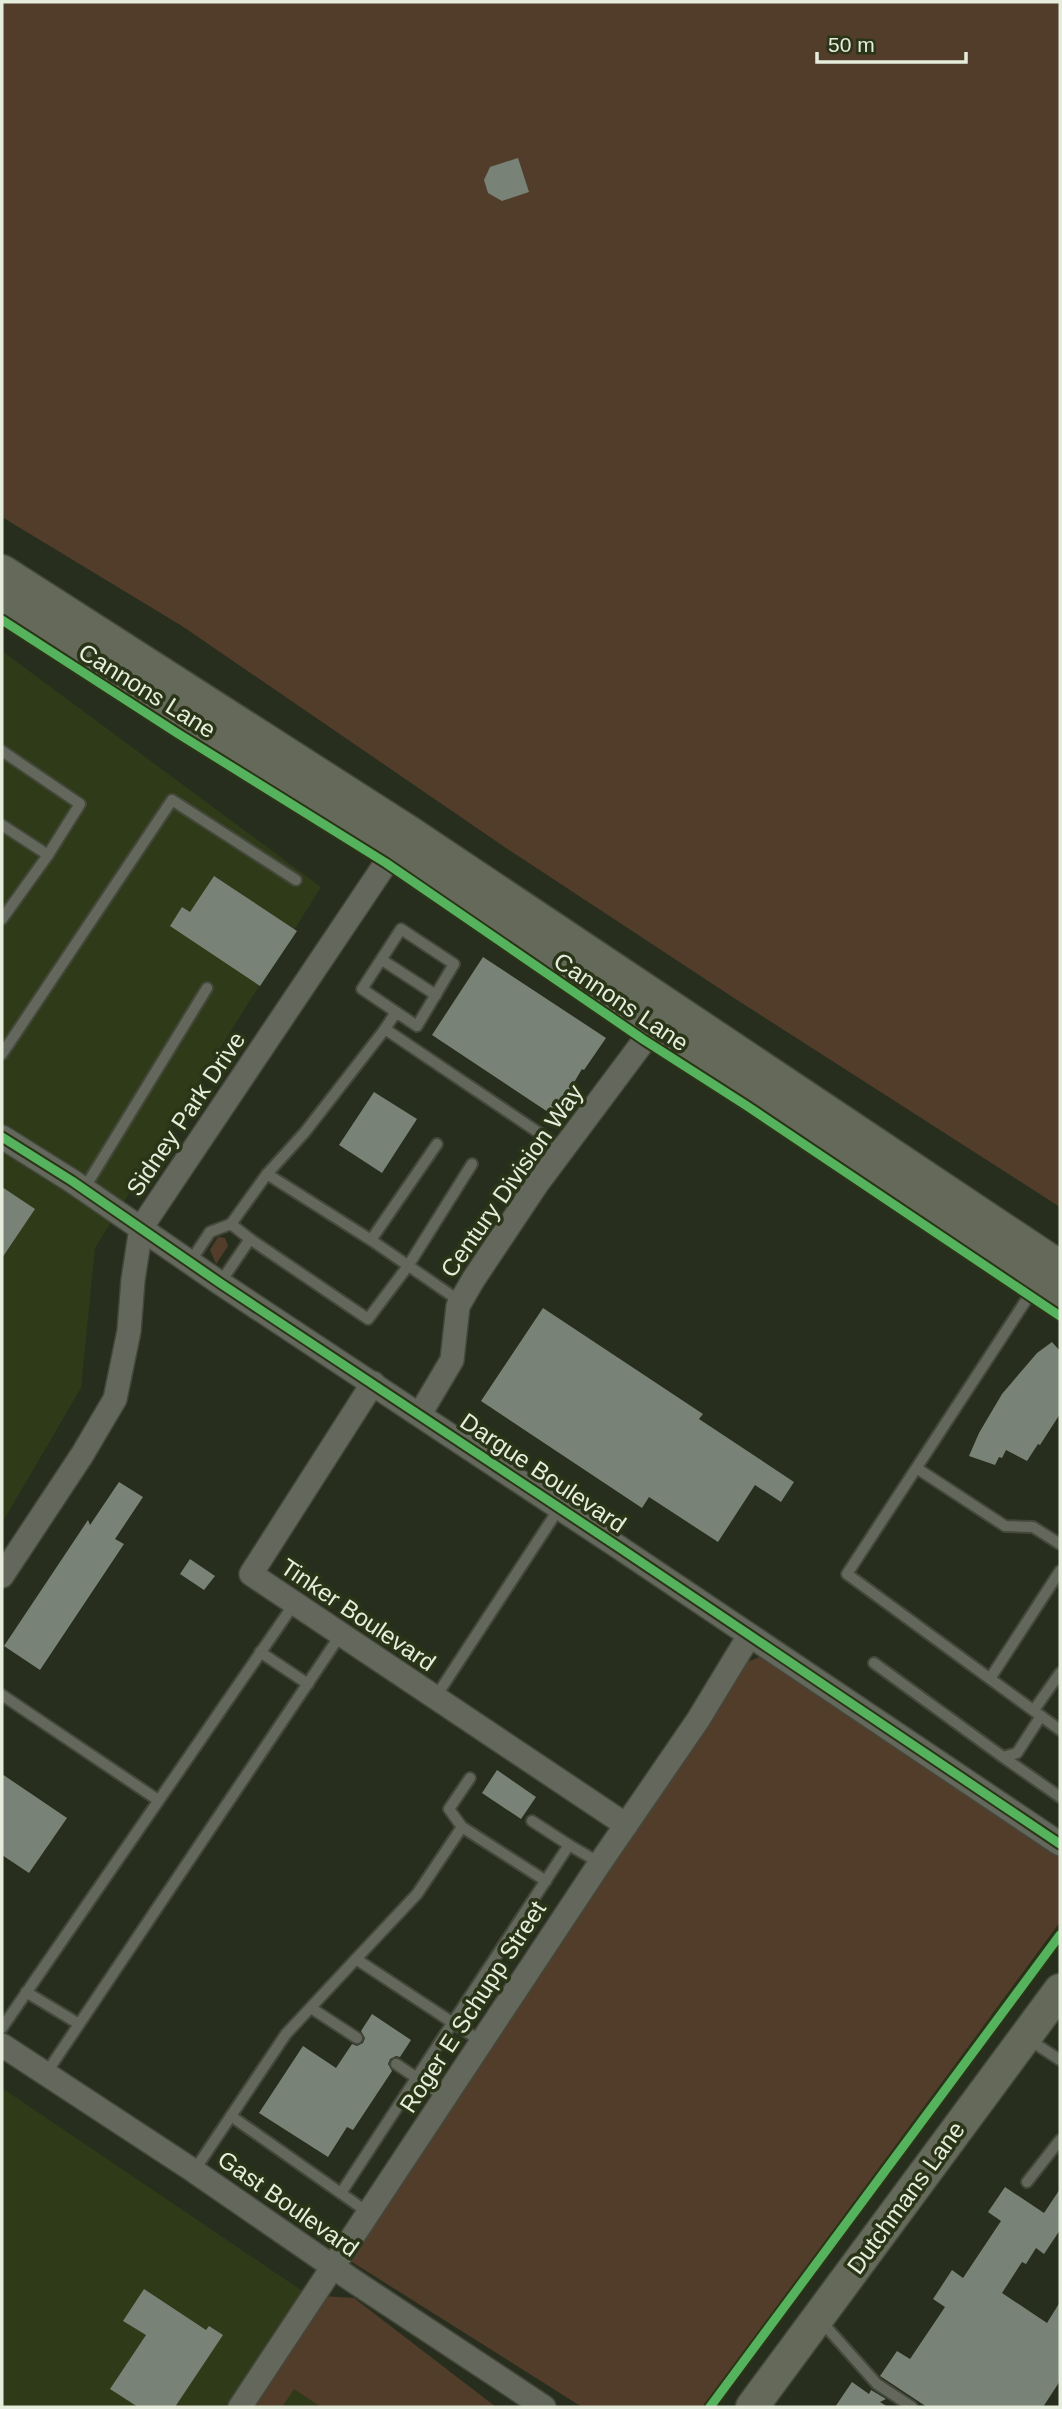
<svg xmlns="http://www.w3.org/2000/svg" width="1062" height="2409" font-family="Helvetica,sans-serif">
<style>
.built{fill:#2f3a19}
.green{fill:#523d2b}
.building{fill:#788276}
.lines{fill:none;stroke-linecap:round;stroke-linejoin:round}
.service-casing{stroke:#44483b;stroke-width:14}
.minor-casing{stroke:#44483b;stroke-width:26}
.secondary-casing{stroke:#44483b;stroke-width:35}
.service{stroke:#64685c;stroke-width:10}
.minor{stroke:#64685c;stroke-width:23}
.secondary{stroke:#65695a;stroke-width:32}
.cycleway-casing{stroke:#2a3417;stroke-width:13}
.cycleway{stroke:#56b35d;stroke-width:9}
.labels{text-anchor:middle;stroke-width:7;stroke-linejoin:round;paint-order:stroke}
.street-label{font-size:24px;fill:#e6eddc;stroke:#2a3417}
</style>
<rect width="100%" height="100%" fill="#282e1d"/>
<g class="built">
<path d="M2 651 321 887 95 1248 81 1388 2 1523Z"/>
<path d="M2 2088 474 2407H2Z"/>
</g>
<g class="green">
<path d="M2 2H1060V1207L734 998 506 848 182 626 2 517Z"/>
<path d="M218 1237 225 1238 228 1246 216 1264 210 1250Z"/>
<path d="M774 1655 1060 1847V1922L703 2407H582L341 2255 742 1664 762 1656 766 1660Z"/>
<path d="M323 2296 354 2298 496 2407H321L294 2389 282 2407H249Z"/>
</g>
<g class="building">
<path d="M518 158 529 192 502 201 488 193 484 180 490 167Z"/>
<path d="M214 876 297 931 260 986 170 926 182 907 190 912Z"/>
<path d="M483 957 606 1038 584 1070 582 1069 554 1116 432 1035Z"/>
<path d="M374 1092 417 1119 382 1173 339 1145Z"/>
<path d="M2 1187 35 1209 2 1258Z"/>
<path d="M543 1308 703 1414 699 1419 794 1482 781 1502 755 1485 718 1542 649 1497 642 1508 481 1401Z"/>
<path d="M1052 1342 1060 1351V1414L1040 1445 1038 1444 1027 1461 1006 1450 1002 1458 999 1457 995 1465 969 1456 979 1433 1002 1394 1037 1353Z"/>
<path d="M119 1482 143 1497 115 1539 124 1544 40 1670 4 1646 88 1520 90 1525Z"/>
<path d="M190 1559 215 1576 204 1590 180 1574Z"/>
<path d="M497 1770 536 1797 521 1819 482 1793Z"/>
<path d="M2 1774 67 1818 29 1873 2 1855Z"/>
<path d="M372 2014 411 2040 400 2057 396 2056 390 2059 388 2064 392 2071 353 2130 347 2127 328 2157 259 2113 303 2046 336 2068 352 2044 357 2046 363 2043 365 2038 361 2031Z"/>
<path d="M1005 2187 1044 2213 1060 2189V2230L1044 2254 1036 2248 1026 2264 1022 2262 1002 2293 1047 2323 1060 2302V2381L1043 2407H927L880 2376 897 2351 910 2359 945 2307 933 2299 952 2270 963 2278 1001 2221 988 2212Z"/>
<path d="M144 2289 206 2330 209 2326 223 2335 175 2407H138L110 2389 146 2335 123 2321Z"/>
<path d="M852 2382 869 2394 871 2390 886 2399 880 2402 888 2407H835Z"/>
</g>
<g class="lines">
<defs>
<g id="service">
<path d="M2 751 80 804 48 855 2 825"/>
<path d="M2 919 48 855"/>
<path d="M382 960 436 995"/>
<path d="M385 1029 396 1012 417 1026 454 964 401 929 362 989 396 1012"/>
<path d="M2 1054 172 800 296 880"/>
<path d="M267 1174 305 1132 385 1029 563 1149"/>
<path d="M84 1189 207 988"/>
<path d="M250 1239 368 1319 408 1266 472 1164"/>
<path d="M371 1240 437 1144"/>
<path d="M190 1262 210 1232 231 1224"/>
<path d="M220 1283 250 1239 231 1224 267 1174 371 1240 461 1302"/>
<path d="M1036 1285 847 1574 1060 1730"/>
<path d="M918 1469 1005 1526 1033 1527 1060 1544"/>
<path d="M260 1652 308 1684"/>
<path d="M874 1663 1003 1757 1017 1753 1041 1716"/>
<path d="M991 1677 1060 1571"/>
<path d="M2 1695 158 1800"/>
<path d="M435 1698 560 1507"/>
<path d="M1034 1710 1060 1673"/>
<path d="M1003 1757 1060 1797"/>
<path d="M532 1821 569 1845"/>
<path d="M462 1827 449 1809 470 1778"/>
<path d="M356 1959 417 1894 462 1827 546 1881"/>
<path d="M26 1992 79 2024"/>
<path d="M311 2008 357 2038"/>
<path d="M2 2028 294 1604"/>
<path d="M1028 2039 1060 2060"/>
<path d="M396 2064 445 2097"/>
<path d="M45 2075 341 1634"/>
<path d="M231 2116 369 2213"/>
<path d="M194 2171 286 2034 356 1959 482 2042"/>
<path d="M1027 2182 1060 2140"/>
<path d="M341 2193 569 1845 600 1863"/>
<path d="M821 2321 877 2384 912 2407"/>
</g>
<g id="minor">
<path d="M2 1137 72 1181 220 1283 620 1548 1060 1844"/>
<path d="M373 1383 251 1574 626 1825"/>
<path d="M420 1414 452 1360 458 1306 473 1280 537 1184 655 1026"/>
<path d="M2 1576 82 1455 115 1399 129 1331 133 1280 141 1228 394 851"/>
<path d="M2 2045 194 2171 352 2280 544 2407"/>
<path d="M240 2407 600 1863 698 1720 749 1636"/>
</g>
<g id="secondary">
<path d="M2 571 409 832 1060 1267"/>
<path d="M2 599 314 796 1060 1296"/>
<path d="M752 2407 1060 1990"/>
</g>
</defs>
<use href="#service" class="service-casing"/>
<use href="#minor" class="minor-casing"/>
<use href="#secondary" class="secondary-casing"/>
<use href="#service" class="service"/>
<use href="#minor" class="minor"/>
<use href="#secondary" class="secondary"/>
<defs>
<g id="cycleway">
<path d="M2 620 177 733 386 863 644 1040 747 1106 1060 1316"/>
<path d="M2 1137 72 1181 220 1283 620 1548 1060 1844"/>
<path d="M710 2407 1060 1935"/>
</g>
</defs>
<use href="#cycleway" class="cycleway-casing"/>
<use href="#cycleway" class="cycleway"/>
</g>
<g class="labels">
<g class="street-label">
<text transform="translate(147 691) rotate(32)" y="8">Cannons Lane</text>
<text transform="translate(621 1002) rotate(34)" y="8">Cannons Lane</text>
<text transform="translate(186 1114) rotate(-56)" y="8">Sidney Park Drive</text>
<text transform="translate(512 1181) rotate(-55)" y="8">Century Division Way</text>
<text transform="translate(543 1473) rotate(34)" y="8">Dargue Boulevard</text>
<text transform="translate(358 1615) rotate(34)" y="8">Tinker Boulevard</text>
<text transform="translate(473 2007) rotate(-57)" y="8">Roger E Schupp Street</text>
<text transform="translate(906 2198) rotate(-54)" y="8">Dutchmans Lane</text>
<text transform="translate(288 2204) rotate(35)" y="8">Gast Boulevard</text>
</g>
</g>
<rect width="1062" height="2409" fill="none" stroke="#e6eddc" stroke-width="7"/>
<path d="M817 52v10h149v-10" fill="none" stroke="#e6eddc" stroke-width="3.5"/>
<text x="828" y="52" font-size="21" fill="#e6eddc" stroke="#2a3417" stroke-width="5" paint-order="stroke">50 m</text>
</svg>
